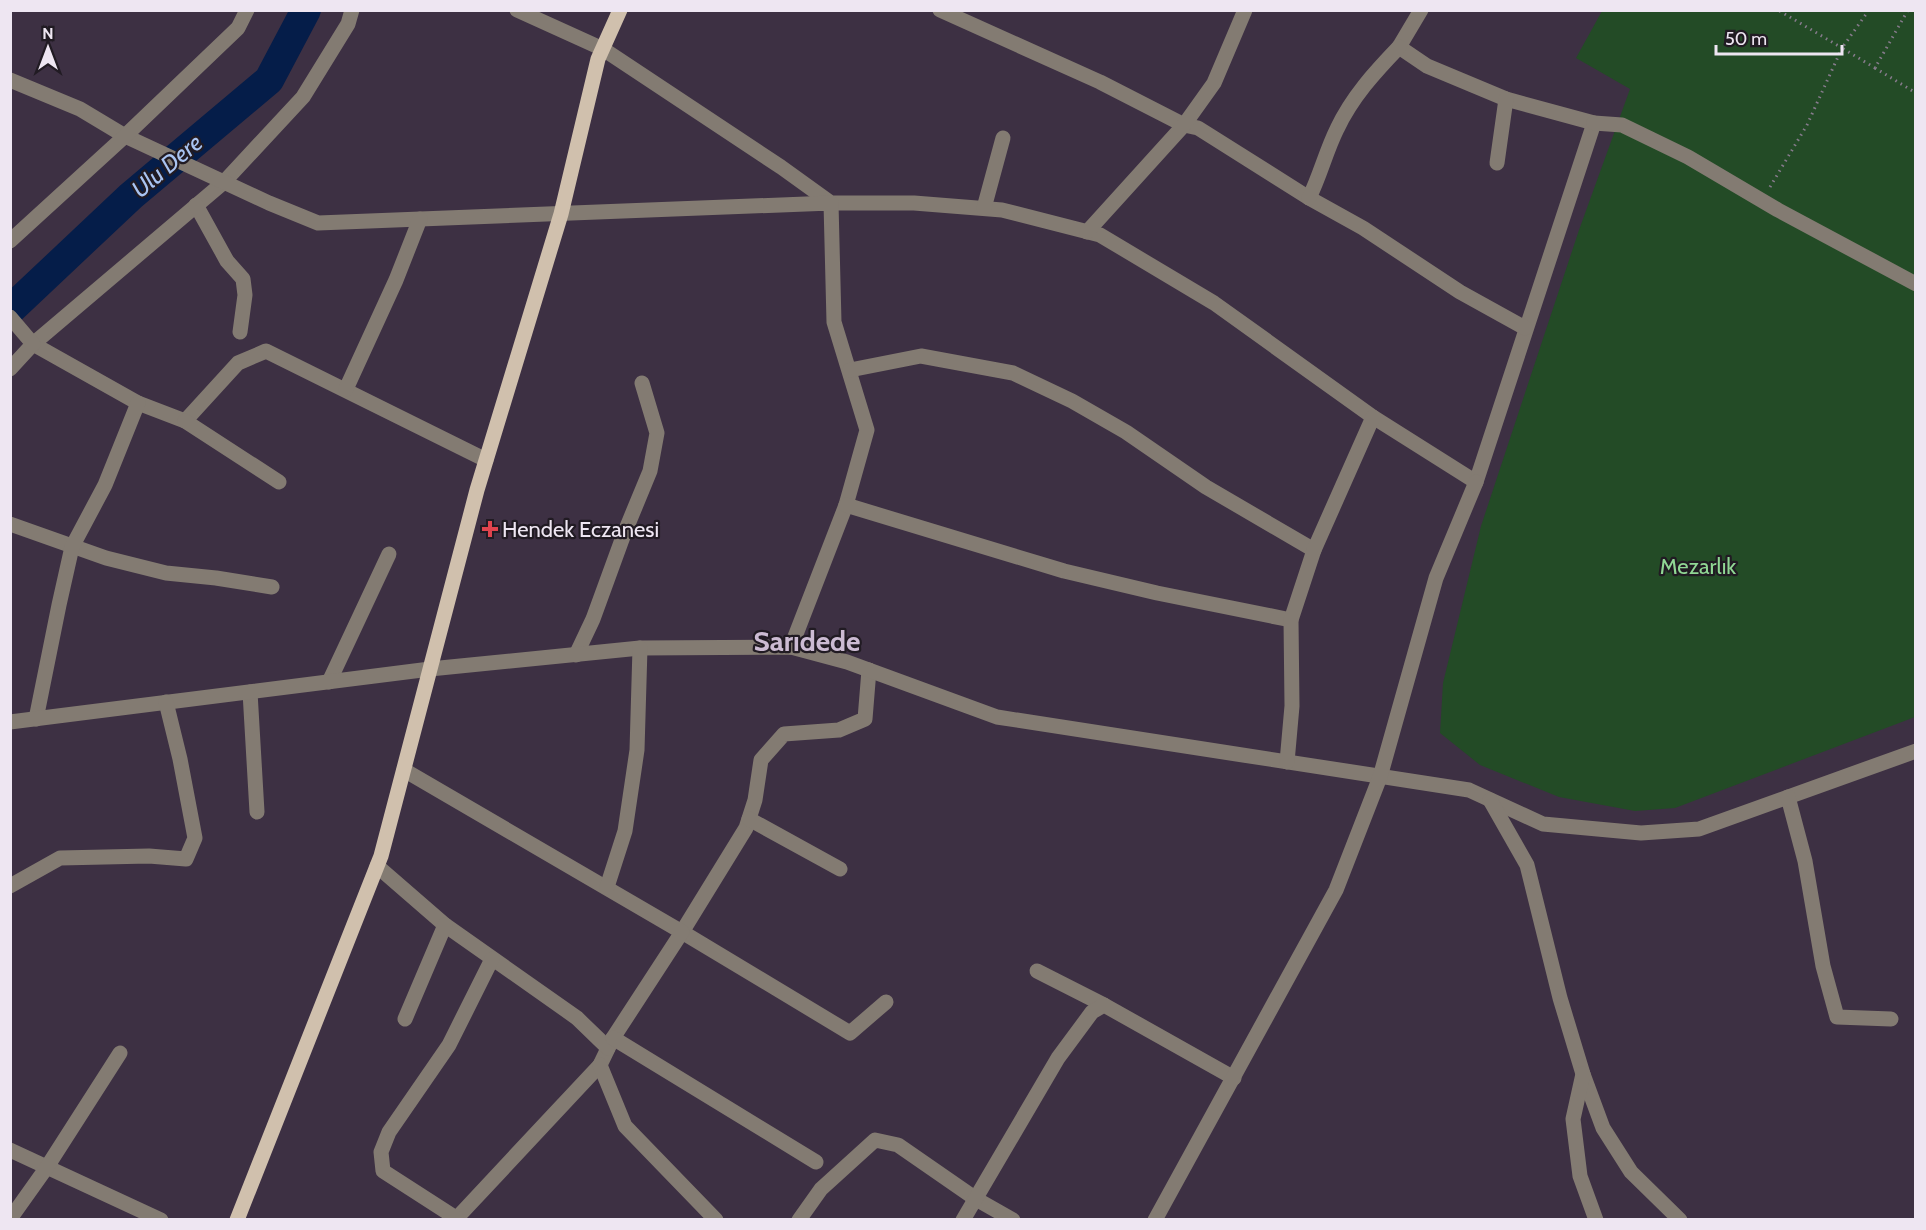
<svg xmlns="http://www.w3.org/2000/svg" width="1926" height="1230" font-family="Cabin,sans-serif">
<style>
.green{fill:#234b26}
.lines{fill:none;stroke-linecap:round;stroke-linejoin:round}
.river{stroke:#051d49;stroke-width:30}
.path{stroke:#867b8c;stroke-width:3;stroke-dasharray:1.5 4.5;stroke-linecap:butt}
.minor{stroke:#837b72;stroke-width:15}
.major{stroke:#d0c0ad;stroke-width:15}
.health-dot{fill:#e0444e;stroke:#211b23;stroke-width:2}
.labels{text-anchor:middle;stroke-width:4.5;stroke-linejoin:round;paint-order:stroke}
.poi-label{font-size:22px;fill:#eee6f2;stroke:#211b23;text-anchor:start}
.park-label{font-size:22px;fill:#90d794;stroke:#211b23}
.water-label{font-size:24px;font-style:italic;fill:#a9c4f2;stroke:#211b23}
.district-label{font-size:28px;font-weight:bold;fill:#ccbbd3;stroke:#211b23}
</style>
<rect width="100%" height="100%" fill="#3d3043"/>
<path class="green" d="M1602 11H1915V717L1675 808 1635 811 1559 797 1480 765 1440 733 1443 683 1481 526 1579 230 1630 89 1576 58Z"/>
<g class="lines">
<path class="river" d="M10 310 131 196 269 80 306 10"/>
<g class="path">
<path d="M1869 10 1842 48 1875 68 1908 10"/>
<path d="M1875 68 1916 93"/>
<path d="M1770 187 1807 125 1842 48 1778 10"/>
</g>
<g class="minor">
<path d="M352 10 348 24 303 97 224 182 33 344 138 403 185 421 238 363 266 351 486 460"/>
<path d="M517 10 603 49 781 167 831 203H914L1002 210 1100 235 1214 303 1373 417 1476 482 1594 123 1506 99 1427 66 1399 47 1421 10"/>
<path d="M940 10 1100 82 1184 125 1198 128 1309 198 1363 228 1460 292 1525 328"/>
<path d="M10 80 80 109 125 136 269 203 318 223 831 203 834 322 867 430 846 505 791 647"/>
<path d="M1594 123 1622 125 1688 157 1778 210 1916 284"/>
<path d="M1497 163 1506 99"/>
<path d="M1309 198C1320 176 1326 151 1337 129 1352 97 1375 72 1399 47"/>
<path d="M196 205 227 261 243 279 245 295 240 332"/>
<path d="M984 208 1003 138"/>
<path d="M1087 232 1184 125 1214 83 1245 10"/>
<path d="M10 241 125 136 238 28 247 10"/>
<path d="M10 317 33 344 10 369"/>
<path d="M850 370 921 356 1013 373 1072 401 1126 432 1206 487 1314 550"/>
<path d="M346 389 396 280 420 219"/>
<path d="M185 421 279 482"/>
<path d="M846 505 1064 571 1157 593 1291 620"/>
<path d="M10 524 106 558 166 573 216 578 272 587"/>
<path d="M576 655 593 619 624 534 650 471 657 433 642 383"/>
<path d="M869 670 865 719 839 730 784 734 761 760 755 800 746 828 682 932 850 1033 886 1002"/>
<path d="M329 682 389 554"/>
<path d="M250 692 257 812"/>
<path d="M36 719 59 605 72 547 105 485 138 403"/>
<path d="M10 722 430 669 640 648 791 647 847 662 997 717 1469 790 1543 824 1641 833 1699 829 1916 751"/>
<path d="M1287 762 1292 706 1291 620 1314 550 1373 417"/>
<path d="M404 770 682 932 613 1038 600 1065 455 1220"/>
<path d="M1788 797 1805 861 1823 966 1837 1017 1891 1019"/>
<path d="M1490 800 1527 865 1560 998 1583 1074 1603 1128 1631 1172 1680 1220"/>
<path d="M749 819 840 869"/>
<path d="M377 866 445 925 577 1018 608 1048"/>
<path d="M10 886 60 858 149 856 186 859 195 838 180 759 166 702"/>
<path d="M607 887 625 831 637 750 640 648"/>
<path d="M1037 971 1104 1005"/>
<path d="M405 1019 445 925"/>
<path d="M613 1038 816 1162"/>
<path d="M600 1065 625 1126 716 1220"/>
<path d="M1583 1074 1573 1119 1580 1176 1596 1220"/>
<path d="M10 1150 161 1220"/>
<path d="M456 1218 383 1171 381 1152 389 1132 449 1045 492 959"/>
<path d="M10 1219 47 1167 120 1053"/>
<path d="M799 1220 821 1189 875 1140 898 1145 976 1199 1013 1220"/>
<path d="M963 1220 1058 1058 1092 1012 1104 1005 1234 1078"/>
<path d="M1155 1220 1336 890 1380 777 1436 578 1476 482"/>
</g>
<path class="major" d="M237 1220 381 856 477 490 561 214 598 59 620 10"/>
</g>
<path class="health-dot" d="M487 520h6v6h6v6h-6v6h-6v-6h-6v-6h6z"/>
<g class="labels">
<g class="poi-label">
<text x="502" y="537">Hendek Eczanesi</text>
</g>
<g class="park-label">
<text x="1698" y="574">Mezarlık</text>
</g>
<g class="water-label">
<text transform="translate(167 166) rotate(-40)" y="8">Ulu Dere</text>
</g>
<g class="district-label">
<text x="807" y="651">Sarıdede</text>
</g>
</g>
<rect width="1926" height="1230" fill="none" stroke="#eee6f2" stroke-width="24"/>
<g transform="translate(48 48)" stroke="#211b23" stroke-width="4.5" paint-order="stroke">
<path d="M0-4.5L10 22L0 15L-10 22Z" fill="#eee6f2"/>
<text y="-9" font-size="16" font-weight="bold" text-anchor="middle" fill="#eee6f2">N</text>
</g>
<path d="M1716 45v9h126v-9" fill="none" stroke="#eee6f2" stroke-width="3"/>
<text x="1725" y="45" font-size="18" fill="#eee6f2" stroke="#211b23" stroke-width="4.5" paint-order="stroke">50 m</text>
</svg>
